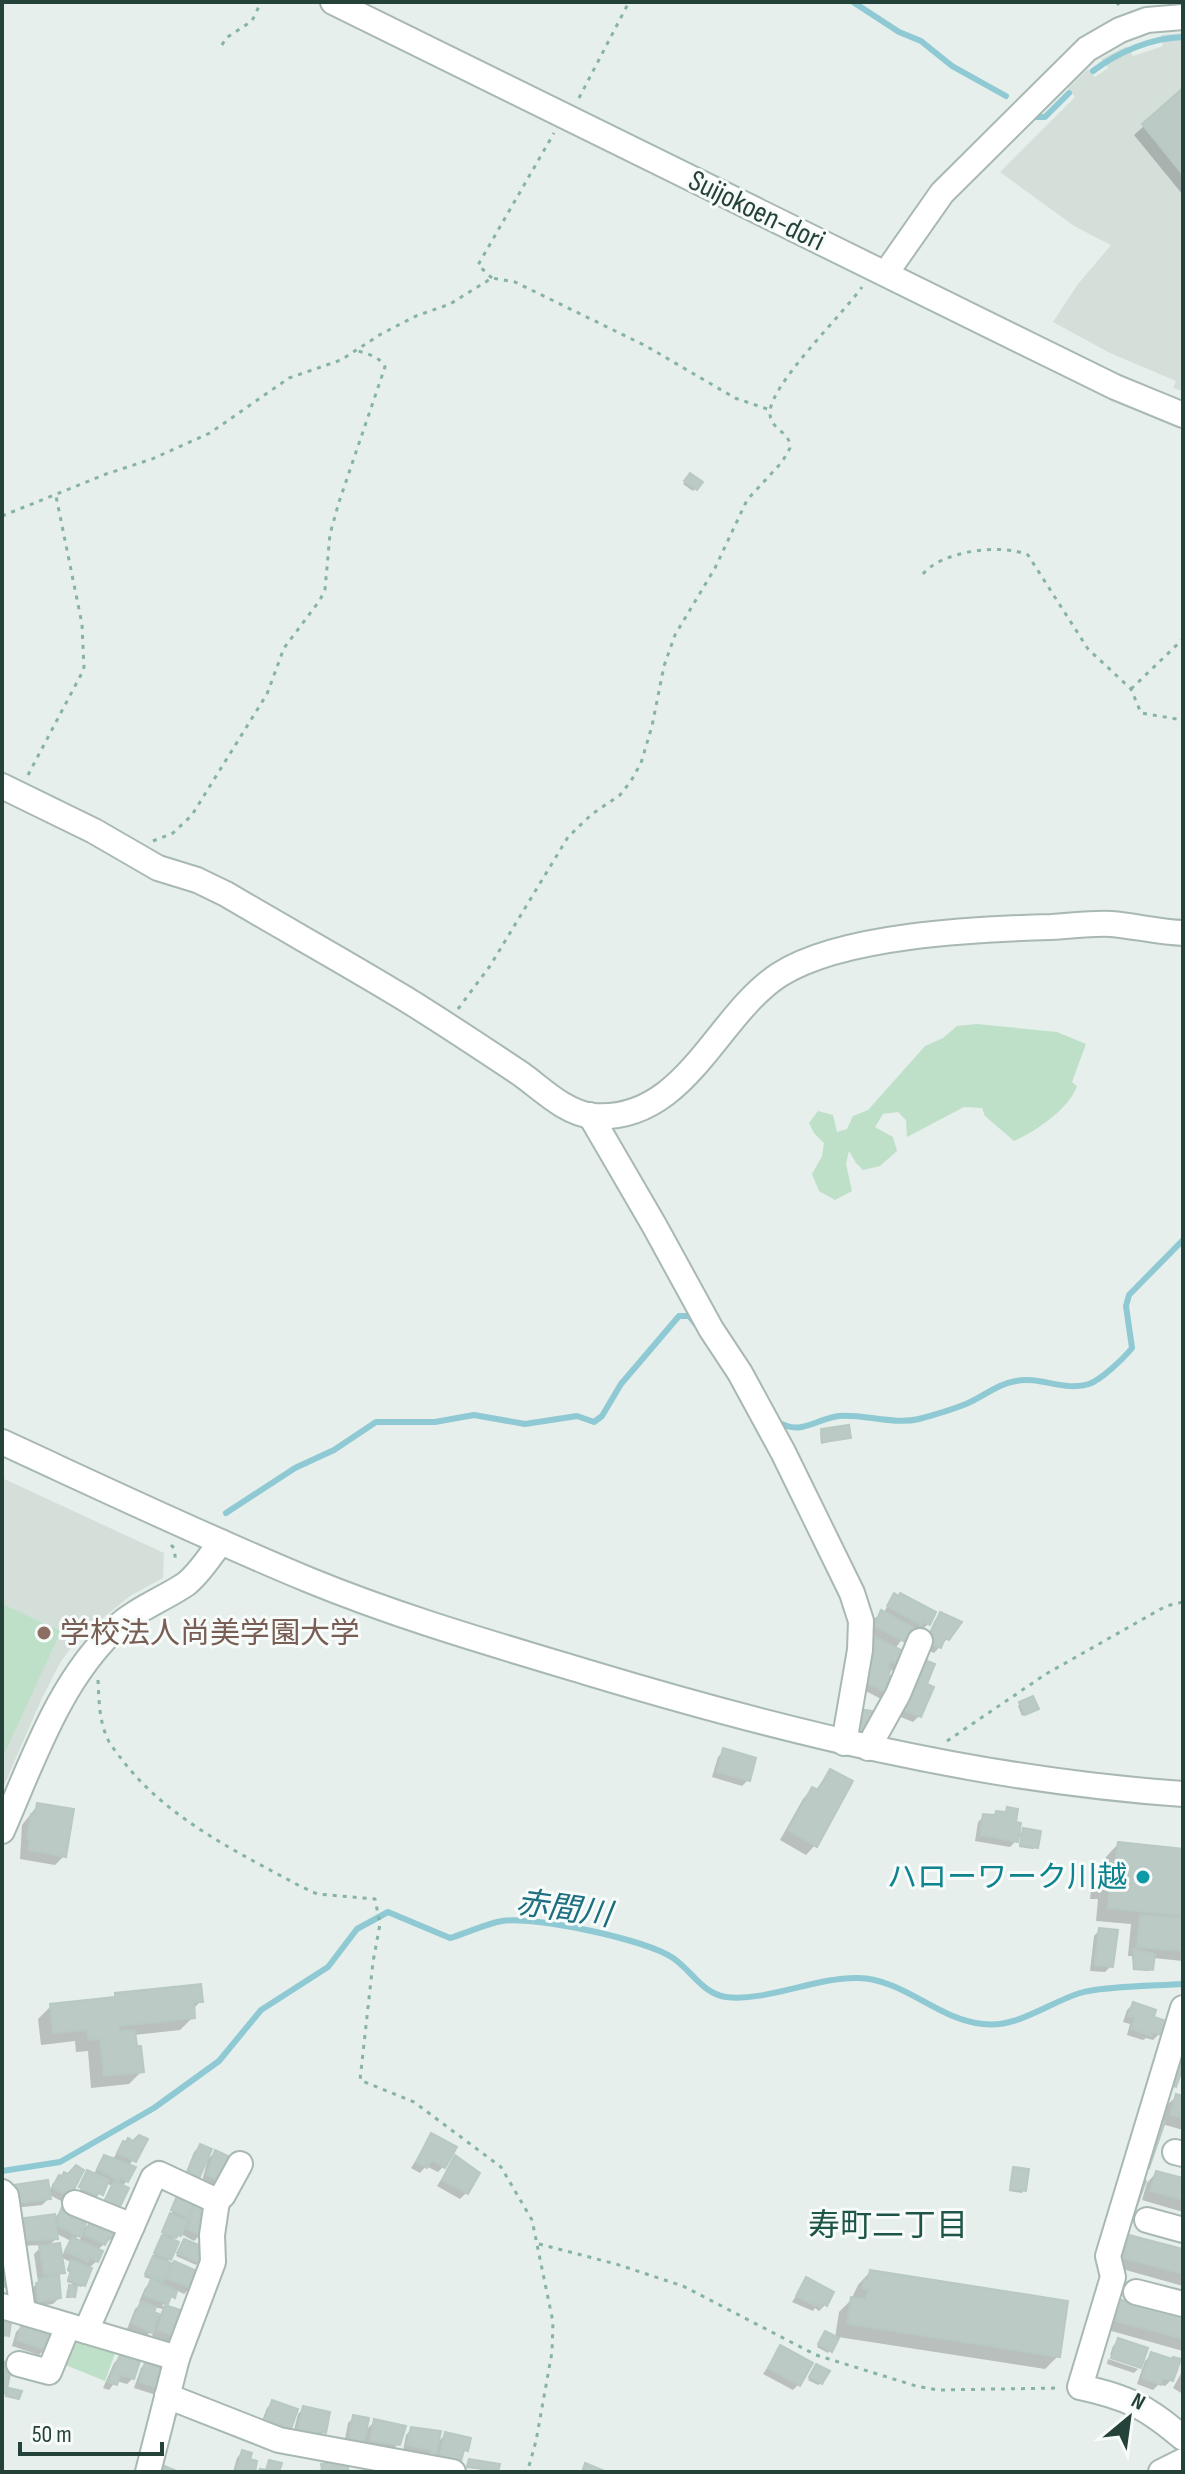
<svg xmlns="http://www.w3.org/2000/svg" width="1185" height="2474" font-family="'Sofia Sans Condensed','Noto Sans JP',sans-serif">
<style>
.built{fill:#d4dfda}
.green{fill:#bfe0c8}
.shadow{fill:#0003;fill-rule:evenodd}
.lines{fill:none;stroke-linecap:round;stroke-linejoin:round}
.stream{stroke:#8ec9d4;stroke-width:6}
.building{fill:#bbcac4;stroke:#b8c9c2;stroke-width:2}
.minor-casing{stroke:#a8b8b2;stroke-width:28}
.path{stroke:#86b3a5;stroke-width:3;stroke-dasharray:4 6;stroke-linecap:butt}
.minor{stroke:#fff;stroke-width:24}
.education-dot{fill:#8d6e63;stroke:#f7fbf9;stroke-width:3}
.culture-dot{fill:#0f9aa8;stroke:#f7fbf9;stroke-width:3}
.labels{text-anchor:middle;stroke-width:6;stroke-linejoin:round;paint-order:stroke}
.street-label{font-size:30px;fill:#24423a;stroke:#f7fbf9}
.education-label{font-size:30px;fill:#785e54;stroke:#f7fbf9;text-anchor:start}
.culture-label{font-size:30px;fill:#0d838f;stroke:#f7fbf9;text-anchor:end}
.water-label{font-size:32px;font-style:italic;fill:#1c6f80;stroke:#f7fbf9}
.neighbourhood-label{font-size:32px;fill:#1f5548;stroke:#f7fbf9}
</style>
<rect width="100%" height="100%" fill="#e6efeb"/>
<g class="built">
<path d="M1183 33V391L1173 388 1176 381 1110 353 1053 322 1078 284 1111 245 1074 226 1000 172 1075 97 1068 88 1088 69 1095 77 1108 68 1101 59 1127 46 1133 56 1163 46 1161 35Z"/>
<path d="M2 1478 164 1553 163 1578 130 1596 97 1623 75 1642 60 1663 42 1698 2 1790Z"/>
</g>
<g class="green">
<path d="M977 1024 1057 1032 1086 1044 1072 1082 1077 1086C1069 1109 1036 1131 1014 1141L985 1116 982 1108 964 1107 907 1137 906 1120 898 1112 883 1114 875 1127 893 1137 897 1151 880 1166 863 1170 856 1163 849 1151 846 1164 852 1191 835 1200 819 1191 812 1174 822 1156 824 1143 814 1133 809 1123 818 1111 833 1115 837 1132 847 1129 853 1116 868 1110 925 1046 943 1038 957 1026Z"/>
<path d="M2 1604 61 1631 2 1759Z"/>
<path d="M79 2336 117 2348 105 2381 63 2364 72 2340Z"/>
</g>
<g class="shadow">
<path d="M1183 91V195L1134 135Z"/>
<path d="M690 476 700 483 693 491 683 484Z"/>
<path d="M822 1431 849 1437 821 1444 820 1433Z"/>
<path d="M895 1596 928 1624 922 1630 910 1628 895 1649 906 1655 895 1672 888 1668 885 1675 896 1681 883 1700 858 1687 868 1645 876 1636 869 1633 875 1618 883 1613Z"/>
<path d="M941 1614 947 1639 934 1653 922 1648 935 1620Z"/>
<path d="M924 1685 919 1716 913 1722 896 1715Z"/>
<path d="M1020 1704 1036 1709 1022 1716 1018 1706Z"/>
<path d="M724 1751 748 1780 742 1786 712 1777 718 1757Z"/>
<path d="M830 1771 815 1845 806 1855 780 1840 803 1799 812 1789 815 1791Z"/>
<path d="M38 1805 64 1856 55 1865 20 1859 22 1825Z"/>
<path d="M1008 1809 1017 1837 1024 1830 1036 1847 1033 1849 1019 1847 1021 1836 1010 1847 975 1841 978 1822 984 1816 1003 1814Z"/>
<path d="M1118 1844 1183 1851V1961L1153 1958 1149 1971 1133 1970 1132 1956H1128L1131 1924 1096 1921 1098 1899H1090L1092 1881 1104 1869 1106 1857Z"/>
<path d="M1100 1930 1111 1966 1105 1972 1090 1971 1094 1936Z"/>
<path d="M116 1995 201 2001 193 2009V2017L180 2030 134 2035 142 2071 129 2084 91 2088 88 2051 76 2052 75 2041 41 2045 38 2019 51 2006 111 2000Z"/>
<path d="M1133 2004 1151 2018 1159 2034 1153 2040 1146 2038 1143 2040 1127 2035 1130 2024 1123 2022 1127 2010Z"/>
<path d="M1177 2096 1183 2098V2130L1162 2124 1167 2105Z"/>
<path d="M432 2135 444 2166 438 2172 426 2166 420 2173 411 2168Z"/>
<path d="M145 2140 129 2166 127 2181 98 2210 112 2186 106 2183 95 2200 78 2195 86 2177H83L88 2173 93 2175 104 2157 112 2160 124 2143Z"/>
<path d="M200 2146 191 2186 182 2182 194 2152Z"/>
<path d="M215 2152 220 2180 214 2186 202 2181 208 2159Z"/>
<path d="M455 2158 466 2193 460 2199 437 2186Z"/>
<path d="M1014 2169 1024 2190 1022 2193 1009 2191Z"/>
<path d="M71 2171 69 2196 63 2202 48 2194V2199L42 2205 13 2208 8 2193 48 2194 53 2183Z"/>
<path d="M1156 2173 1183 2180V2212L1142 2200 1147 2183Z"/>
<path d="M180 2194 189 2212 198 2202 200 2235 194 2241 179 2233 171 2241 170 2259 166 2263 165 2273 174 2264 190 2288 184 2294 176 2290 162 2306 184 2313 170 2342 152 2336 155 2328 144 2338 127 2329 135 2309 142 2303 139 2302 145 2288 153 2280 144 2277ZM154 2307 163 2309 159 2316 151 2313Z"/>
<path d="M62 2210 81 2232 92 2220 112 2238 97 2250V2261L90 2267 83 2285 81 2287 75 2285 71 2298H66L67 2290 73 2284 67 2282 71 2273 67 2271 72 2263 61 2257 71 2241 55 2233 56 2239 47 2247 63 2272 57 2277 59 2298 53 2304 33 2307 30 2291 38 2282 34 2254 43 2245 15 2246 19 2226 25 2219H53ZM84 2230 79 2242 74 2240Z"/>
<path d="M1130 2237 1183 2251V2286L1115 2267 1121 2246Z"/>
<path d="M184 2241 199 2262 196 2265 176 2256Z"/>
<path d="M870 2272 1058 2356 1045 2369 838 2337 828 2353 817 2347 823 2336 835 2338 839 2312 851 2300 858 2285Z"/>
<path d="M807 2280 825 2305 819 2311 815 2308 813 2311 792 2302Z"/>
<path d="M1115 2300 1183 2319V2351L1101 2328Z"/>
<path d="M22 2326 45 2349 39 2355 12 2346 16 2332Z"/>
<path d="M1119 2340 1140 2366 1152 2354 1171 2380 1165 2386 1159 2384 1153 2390 1137 2384 1145 2361 1139 2367V2365L1110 2355 1113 2346Z"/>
<path d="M781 2347 799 2384 793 2390 763 2374Z"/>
<path d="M120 2357 133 2378 127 2384 116 2381 109 2390 103 2388 114 2363Z"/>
<path d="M1108 2359 1138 2369 1134 2373 1107 2364Z"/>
<path d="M147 2362 159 2388 153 2394 134 2388 141 2368Z"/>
<path d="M814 2369 821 2383 818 2385 808 2380Z"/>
<path d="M1183 2370V2394L1173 2388Z"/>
<path d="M273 2402 295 2411 289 2428 283 2434 260 2426 267 2408Z"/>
<path d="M304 2408 324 2432 318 2438H292L298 2414Z"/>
<path d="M354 2417 364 2432 374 2422 398 2444 392 2450H343L348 2423Z"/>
<path d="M412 2429 437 2443 446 2434 466 2450 460 2455 434 2466 436 2456 428 2465 403 2451 406 2435Z"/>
<path d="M242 2452 247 2461 253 2472H233L237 2458Z"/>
<path d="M469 2461 496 2471 466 2468Z"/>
</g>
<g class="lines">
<g class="stream">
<path d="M853 2 899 32 921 41 952 66 1006 96"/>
<path d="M1093 71C1118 52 1151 38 1183 37"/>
<path d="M1037 117H1045L1069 93"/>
<path d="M776 1421C802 1437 814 1419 839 1416 865 1414 894 1425 919 1419 934 1415 951 1410 966 1404 983 1397 997 1384 1016 1381 1039 1376 1066 1392 1089 1384 1101 1380 1124 1358 1132 1348L1126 1306 1129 1295 1183 1240"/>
<path d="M226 1513 295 1468 334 1450 376 1422H435L474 1415 525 1424 577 1416 594 1422 602 1416 621 1384 679 1316H689L697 1326"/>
<path d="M2 2171 60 2162 154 2108 219 2061 261 2010 328 1967 357 1929 388 1912 450 1938C467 1933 485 1924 502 1921 535 1916 644 1939 673 1958 691 1970 703 1994 726 1997 766 2002 816 1977 858 1978 904 1979 938 2020 983 2024 1018 2028 1048 2003 1080 1993 1104 1986 1155 1986 1183 1984"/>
</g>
</g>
<g class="building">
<path d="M1183 88V175L1142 124Z"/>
<path d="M690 473 703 482 697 490 684 481Z"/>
<path d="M849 1425 851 1438 823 1442 821 1429Z"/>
<path d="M894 1593 899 1596 900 1593 936 1612 930 1625 923 1622 921 1625 887 1606Z"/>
<path d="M881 1610 913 1627 905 1642 874 1626Z"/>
<path d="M940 1612 962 1622 949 1640 945 1638 941 1648 927 1642Z"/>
<path d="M873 1636 909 1654 903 1667 891 1661 888 1667 891 1669 888 1675 898 1680 891 1695 863 1681 871 1664 866 1662Z"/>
<path d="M922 1659 935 1664 927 1684 934 1687 921 1717 900 1709Z"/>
<path d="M1033 1696 1039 1709 1025 1715 1019 1702Z"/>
<path d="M859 1709 872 1711 868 1734 854 1731Z"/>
<path d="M723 1748 756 1758 750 1781 717 1772Z"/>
<path d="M830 1769 853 1781 817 1847 788 1830 812 1787 818 1790Z"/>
<path d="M37 1803 74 1809 66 1857 28 1850 30 1839H27L31 1814 35 1815Z"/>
<path d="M1007 1807 1018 1809 1016 1822 1021 1823 1018 1842 980 1835 983 1814 995 1815 996 1811 1006 1812Z"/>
<path d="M1023 1828 1041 1831 1038 1848 1020 1845Z"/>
<path d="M1118 1842 1183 1849V1916L1108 1908 1110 1887 1102 1886 1104 1866 1115 1867Z"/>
<path d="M1140 1915 1183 1918V1951L1137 1947Z"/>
<path d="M1099 1928 1118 1930 1113 1967 1095 1965Z"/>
<path d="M1133 1949 1155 1954 1153 1970 1135 1968Z"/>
<path d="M201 1984 203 2002H194L195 2018 119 2026V2031L135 2030 137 2046H141L144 2072 104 2076 100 2039 89 2040 87 2030 53 2033 50 2004 115 1997V1993Z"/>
<path d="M1133 2002 1156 2010 1154 2017 1166 2021 1161 2035 1152 2032 1151 2036 1131 2029 1135 2018 1128 2016Z"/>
<path d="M1180 2054 1183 2055V2067L1176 2087 1169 2084Z"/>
<path d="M1176 2094 1183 2096V2118L1170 2115Z"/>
<path d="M1158 2120 1165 2122 1149 2168 1142 2166Z"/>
<path d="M431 2133 457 2147 445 2168 432 2160 427 2168 416 2162Z"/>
<path d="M139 2135 148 2139 136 2162 117 2153 123 2141 126 2142 128 2138 133 2141Z"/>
<path d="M200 2144 212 2149 198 2181 186 2175Z"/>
<path d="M215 2150 232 2158 221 2181 207 2175Z"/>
<path d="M104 2155 136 2167 128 2182 120 2178 119 2181 97 2169Z"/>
<path d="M455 2155 480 2173 468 2194 442 2180Z"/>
<path d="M76 2165 84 2170 70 2197 52 2188 59 2175 62 2176 64 2172 68 2174Z"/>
<path d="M1013 2167 1029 2169 1026 2191 1010 2189Z"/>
<path d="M87 2170 109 2180 103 2195 97 2192 96 2195 79 2187Z"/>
<path d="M1156 2171 1183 2178V2200L1150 2191Z"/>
<path d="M1140 2179 1146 2181 1125 2237Z"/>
<path d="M48 2180 51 2199 19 2203 13 2185Z"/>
<path d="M114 2181 129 2188 118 2211 103 2204Z"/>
<path d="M179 2191 196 2199 188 2218 171 2210Z"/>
<path d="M198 2200 208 2210 201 2236 187 2229 191 2220 188 2219Z"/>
<path d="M62 2207 86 2216 84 2220 87 2221 80 2237 58 2226 59 2220 57 2219Z"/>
<path d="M170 2213 188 2221 181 2236 178 2235 176 2238 162 2232Z"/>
<path d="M55 2214 58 2239 21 2241 19 2227H25L24 2218Z"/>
<path d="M92 2218 117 2233 113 2239 109 2237 105 2245 84 2235Z"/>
<path d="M162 2235 179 2242 171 2260 154 2253Z"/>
<path d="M1129 2235 1183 2249V2274L1123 2258Z"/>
<path d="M72 2237 103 2251 98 2262 90 2258 88 2262 65 2251Z"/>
<path d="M184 2239 204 2247 200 2263 177 2253Z"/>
<path d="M60 2243 65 2273 44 2275 39 2246Z"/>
<path d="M153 2256 171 2263 163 2282 145 2274Z"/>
<path d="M71 2260 92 2268 85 2286 68 2280 71 2270 68 2269Z"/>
<path d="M174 2261 199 2272 192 2289 166 2278Z"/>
<path d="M7 2263 10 2286 2 2287V2264Z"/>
<path d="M870 2270 1068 2301 1060 2357 847 2324 851 2297 866 2299 868 2289 862 2288 864 2280 868 2281Z"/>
<path d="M59 2275 61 2298 39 2302 36 2283 40 2282 39 2279Z"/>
<path d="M806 2277 834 2292 827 2306 822 2303 820 2307 816 2304 815 2306 796 2296Z"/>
<path d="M151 2279 177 2291 175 2298 171 2296 168 2304 144 2296Z"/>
<path d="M69 2285 77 2286 75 2297 68 2296Z"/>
<path d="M1115 2298 1183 2317V2339L1109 2319Z"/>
<path d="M141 2301 156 2307 154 2312 159 2314 152 2333 132 2323Z"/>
<path d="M165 2305 186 2312 178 2337 157 2330Z"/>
<path d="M2 2314 12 2316 9 2336 4 2335 3 2338Z"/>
<path d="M22 2323 53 2331 47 2350 17 2340Z"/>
<path d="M825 2331 839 2338 832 2352 818 2344Z"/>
<path d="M1118 2338 1148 2348 1141 2368 1111 2358Z"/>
<path d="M780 2345 813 2363 800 2386 768 2368Z"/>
<path d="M1151 2352 1172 2359 1173 2357 1181 2359 1173 2381 1163 2378 1161 2385 1142 2378Z"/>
<path d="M127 2354 141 2358 134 2379 120 2375 117 2385 108 2382 120 2355 126 2357Z"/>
<path d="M146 2359 166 2366 161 2389 139 2382Z"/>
<path d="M2 2361 8 2363 7 2368 11 2369 6 2394 2 2393Z"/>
<path d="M816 2364 830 2371 822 2384 809 2377Z"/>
<path d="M9 2388 22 2391 19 2399 6 2396Z"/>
<path d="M272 2400 298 2409 291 2429 265 2420Z"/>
<path d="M303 2406 330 2412 326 2433 318 2431 316 2436 297 2432Z"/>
<path d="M353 2415 369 2418 363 2448 348 2445Z"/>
<path d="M374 2419 406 2426 400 2445 370 2441Z"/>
<path d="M411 2427 441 2431 435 2460 429 2458 431 2450 407 2445Z"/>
<path d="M445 2432 471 2438 468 2451 464 2450 460 2465 439 2460Z"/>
<path d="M242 2450 252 2453 250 2459 257 2461 255 2472H236Z"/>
<path d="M346 2459 349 2472H319L322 2469 321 2464Z"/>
<path d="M469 2459 500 2464 498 2472 467 2466Z"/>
<path d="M269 2460 282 2463 279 2472H259L260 2469 266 2470Z"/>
<path d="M585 2463 607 2472H582Z"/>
<path d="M162 2465 179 2472H159Z"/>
</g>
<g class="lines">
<defs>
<g id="minor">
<path d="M333 2 1056 358 1115 387 1183 415"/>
<path d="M886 273 942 193 1087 49 1120 30 1147 20 1183 17"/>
<path d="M2 786 94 831 158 868 197 880 226 894C285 929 345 962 404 998 443 1022 482 1048 521 1074 542 1089 565 1113 593 1116 685 1123 715 1017 779 975 841 935 976 929 1051 927 1071 926 1091 923 1111 924 1135 926 1159 932 1183 933"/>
<path d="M590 1115 654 1225 711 1329 740 1373 783 1452 852 1593 861 1621 860 1650 844 1743"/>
<path d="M2 1442C104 1489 205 1537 309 1580 399 1617 493 1644 586 1672 782 1731 979 1780 1183 1794"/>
<path d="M868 1748 898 1694 920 1641"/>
<path d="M2 1831C33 1760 60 1679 118 1626 138 1608 164 1599 186 1584 200 1573 210 1556 221 1542"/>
<path d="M1183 2008 1108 2256 1113 2277 1080 2387C1127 2397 1147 2407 1183 2438"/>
<path d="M1175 2152 1183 2154"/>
<path d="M2 2192 6 2196 23 2311"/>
<path d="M217 2201 223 2195 240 2164"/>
<path d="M75 2203 132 2226"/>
<path d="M1147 2220 1183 2230"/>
<path d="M1136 2292 1183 2304"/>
<path d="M2 2306 177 2358 148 2472"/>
<path d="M86 2331 153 2178 159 2174 217 2201 212 2235 213 2262 177 2358"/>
<path d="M19 2364 49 2372 68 2326"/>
<path d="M167 2396 279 2440 453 2472"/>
<path d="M1161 2472 1183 2461"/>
</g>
</defs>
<use href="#minor" class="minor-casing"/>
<g class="path">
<path d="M1117 5 1120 2"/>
<path d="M222 45 226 38 252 21 261 2"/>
<path d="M579 98 629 2"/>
<path d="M492 278 478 265 554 133"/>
<path d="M2 516 106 474 152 459 210 433 289 378 341 360 381 334 416 316 450 304 492 278 515 282 646 346 735 398 770 410"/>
<path d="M923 574C941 551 1002 543 1028 555L1088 649 1131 689 1141 713 1183 720"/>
<path d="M1131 689 1183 639"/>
<path d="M28 775 84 669 82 624 56 496"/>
<path d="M153 841 173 833 192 815 267 694 284 648 320 600 325 589 330 534 339 502 385 367C380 357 369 354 358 351"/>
<path d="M458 1009 490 966 568 837 592 814 620 795 631 781 641 763 652 726 664 666 675 635 715 568 747 500 782 462 790 448C791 431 769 430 770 412 771 384 843 314 862 287"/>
<path d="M171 1545 174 1548 176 1563"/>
<path d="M98 1680C99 1699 99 1718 106 1735 109 1744 117 1753 123 1761 167 1818 235 1851 298 1885L317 1894 375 1899 380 1924 373 1962 360 2080 414 2102 501 2167 532 2220 553 2322 552 2352 536 2441 529 2466 524 2472"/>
<path d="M947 1741 1046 1674 1166 1606 1183 1602"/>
<path d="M539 2244 616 2264 683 2286 816 2355 916 2386 938 2390 1059 2388"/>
</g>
<use href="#minor" class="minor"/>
</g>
<circle class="education-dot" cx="44" cy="1633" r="8"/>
<circle class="culture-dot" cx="1143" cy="1877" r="8"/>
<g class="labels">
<g class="street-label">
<text transform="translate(757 210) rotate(26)" y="10">Suijokoen-dori</text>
</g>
<g class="education-label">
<text x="60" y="1643">学校法人尚美学園大学</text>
</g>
<g class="culture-label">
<text x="1127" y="1887">ハローワーク川越</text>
</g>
<g class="water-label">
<text transform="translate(564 1908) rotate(8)" y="11">赤間川</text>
</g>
<g class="neighbourhood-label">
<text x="888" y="2236">寿町二丁目</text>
</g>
</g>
<rect width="1185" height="2474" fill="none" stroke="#24423a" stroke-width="8"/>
<g transform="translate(1129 2418) rotate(29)" stroke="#f7fbf9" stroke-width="6" paint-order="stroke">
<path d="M0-6L14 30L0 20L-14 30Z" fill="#24423a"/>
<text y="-12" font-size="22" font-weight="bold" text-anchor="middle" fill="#24423a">N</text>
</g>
<path d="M20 2442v12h142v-12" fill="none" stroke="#24423a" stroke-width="4"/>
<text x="32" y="2442" font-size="24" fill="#24423a" stroke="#f7fbf9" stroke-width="6" paint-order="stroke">50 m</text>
</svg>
